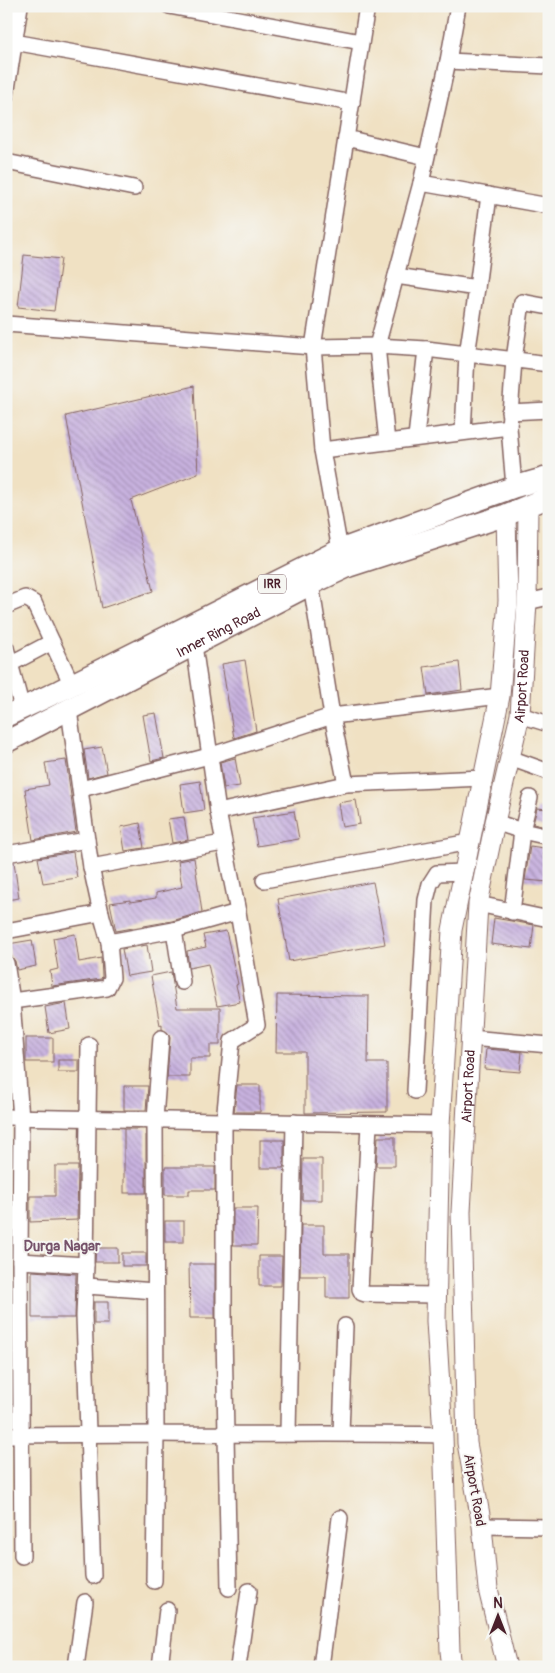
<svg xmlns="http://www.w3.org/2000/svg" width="555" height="1673" font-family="Pangolin,sans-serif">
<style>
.building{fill:url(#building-back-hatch)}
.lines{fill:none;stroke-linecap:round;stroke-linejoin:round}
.minor-casing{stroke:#846360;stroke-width:18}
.major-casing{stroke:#846360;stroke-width:21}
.highway-casing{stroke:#846360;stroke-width:24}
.minor{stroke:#fff;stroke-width:15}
.major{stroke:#fff;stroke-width:19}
.highway{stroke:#fff;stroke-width:21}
.labels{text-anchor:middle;stroke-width:4;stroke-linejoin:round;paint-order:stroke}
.shield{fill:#f6f6f2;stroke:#7e6067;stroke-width:1}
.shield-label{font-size:12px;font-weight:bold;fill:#4a1f2b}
.street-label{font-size:14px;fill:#4a1f2b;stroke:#f6f6f2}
.neighbourhood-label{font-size:15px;font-weight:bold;fill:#76526a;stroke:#f6f6f2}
</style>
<defs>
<pattern id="building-back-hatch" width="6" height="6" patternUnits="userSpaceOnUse" patternTransform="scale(1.25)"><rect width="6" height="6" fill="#c8b2df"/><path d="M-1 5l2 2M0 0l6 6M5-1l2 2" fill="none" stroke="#a490b5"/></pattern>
</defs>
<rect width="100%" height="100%" fill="#f6f6f2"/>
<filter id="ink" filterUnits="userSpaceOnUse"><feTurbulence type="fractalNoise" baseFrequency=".02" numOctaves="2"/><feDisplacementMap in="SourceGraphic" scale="10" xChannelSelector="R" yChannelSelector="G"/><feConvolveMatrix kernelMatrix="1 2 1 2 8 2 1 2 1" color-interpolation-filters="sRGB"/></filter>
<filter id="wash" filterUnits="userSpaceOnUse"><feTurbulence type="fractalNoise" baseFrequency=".0096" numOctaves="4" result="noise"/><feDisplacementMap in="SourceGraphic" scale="20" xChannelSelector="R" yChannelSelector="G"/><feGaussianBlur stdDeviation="1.12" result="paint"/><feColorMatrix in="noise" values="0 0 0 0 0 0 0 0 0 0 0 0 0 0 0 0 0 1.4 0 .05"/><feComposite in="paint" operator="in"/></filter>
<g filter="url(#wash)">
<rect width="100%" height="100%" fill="#f0e1c3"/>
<g id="blocks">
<g class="building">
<path d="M24 255 61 259 54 311 18 307Z"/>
<path d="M194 386 198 474 131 500 153 591 102 608 66 416Z"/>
<path d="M245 660 256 731 234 738 222 664Z"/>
<path d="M459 662 462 690 428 695 424 667Z"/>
<path d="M156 713 164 758 151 761 143 715Z"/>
<path d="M102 747 107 773 88 778 84 750Z"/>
<path d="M235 758 240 786 224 788 220 762Z"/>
<path d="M66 760 76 832 33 840 25 789 49 785 45 763Z"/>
<path d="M200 781 204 810 184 813 180 784Z"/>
<path d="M356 800 360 824 342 827 338 803Z"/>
<path d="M537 808 548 809 546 827 533 824Z"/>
<path d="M294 811 299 839 257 846 252 818Z"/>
<path d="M184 817 188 840 172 843 168 819Z"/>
<path d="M140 823 144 848 125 851 121 827Z"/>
<path d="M530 846 544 848 543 855H549V882L525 880Z"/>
<path d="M73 852 77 878 43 883 38 858Z"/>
<path d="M194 858 202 912 172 921 116 931 110 903 130 900V902L156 898V893L182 887 178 861Z"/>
<path d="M14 862 19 898 6 900V863Z"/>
<path d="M373 882 385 944 289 961 278 899Z"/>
<path d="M494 918 534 925 531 949 491 944Z"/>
<path d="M226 931 238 984 236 985 240 1002 217 1006 208 964 189 968 187 951 206 947 203 935Z"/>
<path d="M75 934 79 962 101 958 102 976 101 979 52 986 50 971 58 969 53 938Z"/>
<path d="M32 940 36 966 17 970 15 961 10 955 8 944Z"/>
<path d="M147 945 151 972 127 976 122 949Z"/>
<path d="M171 972 177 1008H220V1045H210V1058H190V1077H167L170 1038 169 1034 162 1029V1024L160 1025 151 976Z"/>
<path d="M277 995 369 996 368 1063H387V1112L305 1113V1052H276Z"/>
<path d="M66 1003 70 1029 49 1033 45 1007Z"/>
<rect x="26" y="1038" width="27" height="24"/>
<path d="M486 1049 522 1052 520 1072 484 1069Z"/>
<rect x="58" y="1060" width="21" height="12"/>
<path d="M237 1085H260V1112H234Z"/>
<path d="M124 1086H148L146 1110H124Z"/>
<rect x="124" y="1129" width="22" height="64"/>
<path d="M378 1137H395V1166H376Z"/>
<rect x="260" y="1140" width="24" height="28"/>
<path d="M303 1159H322V1200H302Z"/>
<path d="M55 1166H78L77 1220 30 1222V1196H55Z"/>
<path d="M165 1167H215V1190H189V1195H165Z"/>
<path d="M233 1208H258L257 1245H233Z"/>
<rect x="165" y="1221" width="19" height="21"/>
<path d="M301 1225H324V1254H349V1298H326V1276H300Z"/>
<path d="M96 1248H118V1262H95Z"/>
<rect x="122" y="1253" width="24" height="13"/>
<path d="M259 1256H282L281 1286H259Z"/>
<path d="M189 1264H215V1318H190Z"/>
<path d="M32 1271 76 1274 75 1318H32Z"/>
<rect x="94" y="1302" width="14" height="22"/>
</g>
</g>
</g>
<g filter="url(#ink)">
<use href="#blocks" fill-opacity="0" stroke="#846360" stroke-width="1"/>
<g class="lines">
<defs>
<g id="minor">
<path d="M169 6 361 42"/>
<path d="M6 44 14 42 352 103"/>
<path d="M448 61 549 66"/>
<path d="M6 95 20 6"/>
<path d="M346 138 426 157"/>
<path d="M6 162 134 188"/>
<path d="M421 183 549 206"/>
<path d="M396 276 477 288 467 355 463 432"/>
<path d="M477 288 489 195"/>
<path d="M6 324 313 347 377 346 426 349 549 364"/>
<path d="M509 412 549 410"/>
<path d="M416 437 426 349"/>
<path d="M387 442 377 346 421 183 448 61 458 6"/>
<path d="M322 450 509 427"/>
<path d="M514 487 509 427 514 360 522 302 549 307"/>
<path d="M340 550 322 450 313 347 367 6"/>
<path d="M311 584 332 716 346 784"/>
<path d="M527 602 549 597"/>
<path d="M6 606 25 598 34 603 72 685"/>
<path d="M194 645 218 812 238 912 257 1025 232 1041 224 1121V1333L229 1588"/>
<path d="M6 648 22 708"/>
<path d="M10 664 52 642"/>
<path d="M520 715 549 724"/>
<path d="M510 758 549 772"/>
<path d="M81 789 209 756 332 716 500 696"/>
<path d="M530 798 522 831 549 837"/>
<path d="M218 812 346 784 483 778"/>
<path d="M495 822 522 831 512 912"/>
<path d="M6 854 87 840 69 710"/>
<path d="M91 867 223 843"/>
<path d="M264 880 470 842"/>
<path d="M478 904 549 919"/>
<path d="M174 930 182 982"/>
<path d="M6 931 101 913 91 867 87 840"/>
<path d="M109 942 174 930 238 912"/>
<path d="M6 963 12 1001 21 1118 20 1261 22 1556"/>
<path d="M12 1001 107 988 112 978 109 942 101 913"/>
<path d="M161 1038 155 1119 156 1434C252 1435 348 1433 443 1435"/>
<path d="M470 1038 549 1045"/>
<path d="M415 1091 426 900 430 884 437 873 464 872"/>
<path d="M6 1117 440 1125"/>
<path d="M369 1125 360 1289 362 1293 365 1294 437 1295"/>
<path d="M20 1261 86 1265 84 1316 93 1576"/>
<path d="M86 1265 89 1045"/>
<path d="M87 1286 155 1291"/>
<path d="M288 1433 294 1122"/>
<path d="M341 1433 345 1326"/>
<path d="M6 1435 156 1434 154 1581"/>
<path d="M482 1526 549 1527"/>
<path d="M76 1667 85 1602"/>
<path d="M160 1667 167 1610"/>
<path d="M238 1667 249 1591"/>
<path d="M321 1667 340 1518"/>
</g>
<g id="major">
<path d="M452 1667 450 1651 443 1435 436 1321 440 1125 452 930 500 696 508 601 506 515"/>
<path id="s1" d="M507 1667 488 1589 482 1526 467 1443 461 1212 478 904 495 822 520 715 527 602 528 506"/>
</g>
<g id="highway">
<path d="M6 716 59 691 340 550 514 487 549 477"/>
<path id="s2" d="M6 742 311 584 349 566 506 515 549 497"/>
</g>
</defs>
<use href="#minor" class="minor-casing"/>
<use href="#major" class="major-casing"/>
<use href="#highway" class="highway-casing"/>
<use href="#minor" class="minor"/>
<use href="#major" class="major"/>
<use href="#highway" class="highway"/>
</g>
</g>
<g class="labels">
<rect class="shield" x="258" y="574.5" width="28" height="19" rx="4"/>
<g class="shield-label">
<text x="272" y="588">IRR</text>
</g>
<g class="street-label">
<text dy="5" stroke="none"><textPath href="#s2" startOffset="239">Inner Ring Road</textPath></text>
<text dy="5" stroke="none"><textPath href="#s1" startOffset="990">Airport Road</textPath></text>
<text dy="5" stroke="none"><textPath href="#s1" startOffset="585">Airport Road</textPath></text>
<text transform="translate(475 1490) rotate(80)" y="5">Airport Road</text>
</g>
<g class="neighbourhood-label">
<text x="62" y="1251">Durga Nagar</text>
</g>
</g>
<rect width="555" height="1673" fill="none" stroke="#f6f6f2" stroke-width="25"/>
<g transform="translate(498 1616)" stroke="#f6f6f2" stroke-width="4" paint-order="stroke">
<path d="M0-4L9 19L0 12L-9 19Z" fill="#4a1f2b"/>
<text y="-8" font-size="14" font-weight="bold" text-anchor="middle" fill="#4a1f2b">N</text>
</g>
</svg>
